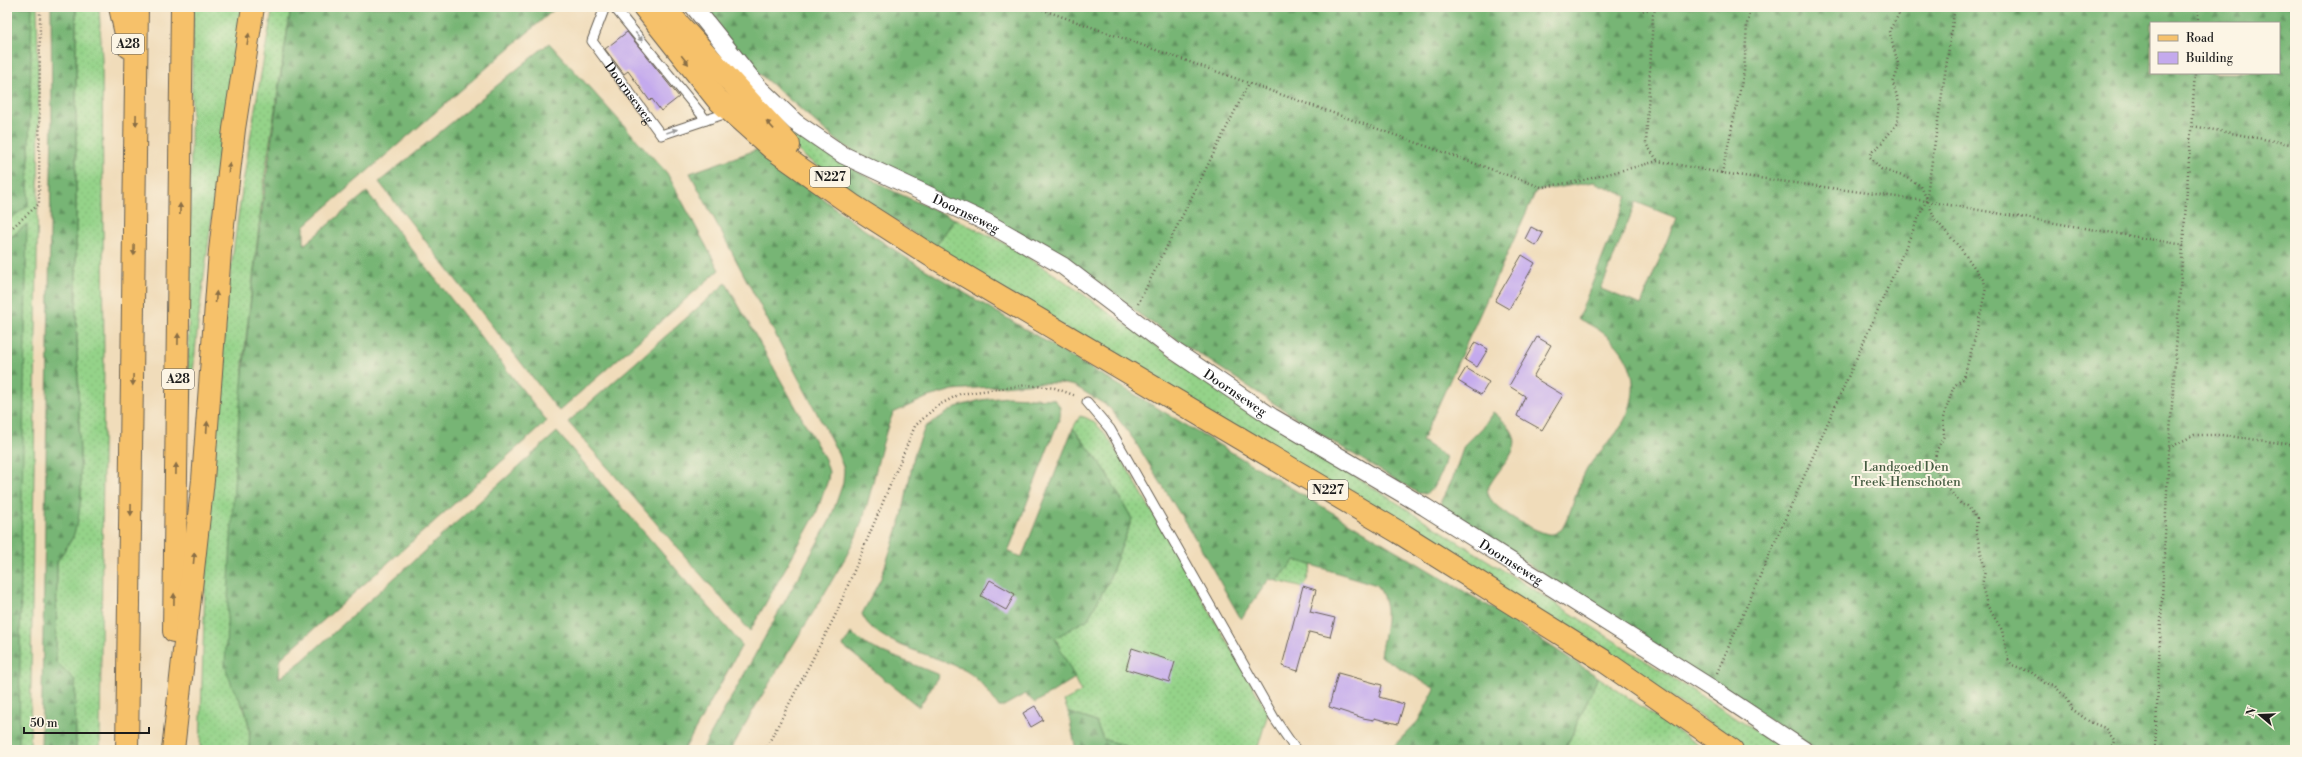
<svg xmlns="http://www.w3.org/2000/svg" width="2302" height="757" font-family="'Libre Bodoni',serif">
<style>
.grass{fill:url(#grass-dots);stroke:#587852}
.forest{fill:url(#forest-firs);stroke:#4a6848;fill-rule:evenodd}
.building{fill:#c4aaed}
.lines{fill:none;stroke-linecap:round;stroke-linejoin:round}
.lane-casing{stroke:#665f53;stroke-width:11}
.street-casing{stroke:#665f53;stroke-width:19}
.primary-casing{stroke:#665f53;stroke-width:24}
.highway-casing{stroke:#665f53;stroke-width:24}
.path{stroke:#665f53;stroke-width:2.5;stroke-dasharray:1 3;stroke-linecap:butt}
.lane{stroke:#fff;stroke-width:9}
.street{stroke:#fff;stroke-width:17}
.primary{stroke:#f6c16b;stroke-width:22}
.highway{stroke:#f6c16b;stroke-width:22}
.oneway{fill:#999}
.oneway2{fill:#896e44}
.labels{text-anchor:middle;stroke-width:4;stroke-linejoin:round;paint-order:stroke}
.shield{fill:#fcf5e5;stroke:#5f5d58;stroke-width:1}
.shield-label{font-size:12px;font-weight:bold;fill:#1c1c1c}
.street-label{font-size:13px;fill:#1c1c1c;stroke:#fcf5e5}
.park-label{font-size:13px;fill:#465c42;stroke:#fcf5e5}
</style>
<defs>
<pattern id="grass-dots" width="8" height="8" patternUnits="userSpaceOnUse"><rect width="8" height="8" fill="#94d389"/><path d="M2 2h.1M6 6h.1" fill="none" stroke="#7fb576" stroke-width="1.8" stroke-linecap="round"/></pattern>
<pattern id="forest-firs" width="22" height="20" patternUnits="userSpaceOnUse"><rect width="22" height="20" fill="#77b575"/><path d="M5 1l3.5 6h-7zM16 11l3.5 6h-7z" fill="#61925f"/></pattern>
</defs>
<rect width="100%" height="100%" fill="#fcf5e5"/>
<filter id="ink" filterUnits="userSpaceOnUse"><feTurbulence type="fractalNoise" baseFrequency=".025" numOctaves="2"/><feDisplacementMap in="SourceGraphic" scale="8" xChannelSelector="R" yChannelSelector="G"/><feConvolveMatrix kernelMatrix="1 2 1 2 8 2 1 2 1" color-interpolation-filters="sRGB"/></filter>
<filter id="wash" filterUnits="userSpaceOnUse"><feTurbulence type="fractalNoise" baseFrequency=".012" numOctaves="4" result="noise"/><feDisplacementMap in="SourceGraphic" scale="16" xChannelSelector="R" yChannelSelector="G"/><feGaussianBlur stdDeviation="0.9" result="paint"/><feColorMatrix in="noise" values="0 0 0 0 0 0 0 0 0 0 0 0 0 0 0 0 0 1.4 0 .05"/><feComposite in="paint" operator="in"/></filter>
<g filter="url(#wash)">
<rect width="100%" height="100%" fill="#f0dcba"/>
<g class="grass">
<path d="M7 7H37L39 120 30 750H7Z"/>
<path d="M76 7H99L102 59 104 362 100 750H76L75 680 56 662 57 562 73 537 81 498 76 304Z"/>
<path d="M193 7H246L224 126 199 314 187 431Z"/>
<path d="M273 7H291L265 173 243 364 232 686C246 710 251 722 249 750H200C204 622 206 494 219 367 232 246 251 127 273 7Z"/>
<path d="M730 88 801 133 848 166 838 181 805 157Z"/>
<path d="M955 219 1010 246 1060 278 1163 351 1290 435 1786 750H1750L1677 701 934 248Z"/>
<path d="M1080 416C1102 420 1115 451 1127 468L1268 713 1257 750H1137L1103 739 1096 722 1068 712 1064 701 1081 692 1055 638 1088 618 1108 582 1132 519 1104 468 1073 428Z"/>
<path d="M1295 560 1312 565 1304 588 1277 581Z"/>
<path d="M1598 677 1705 750H1565Z"/>
</g>
<g class="forest">
<path d="M7 7H32L28 206 7 221Z"/>
<path d="M51 7H76V304L81 498 78 521 73 537 57 562 56 662 75 680 76 750H41L52 119Z"/>
<path d="M291 7H557L304 226V245L367 192 547 421 280 659 279 678 302 661 557 432 742 645 684 750H249L250 730 245 709 232 686 225 666C230 565 233 464 244 364 256 244 273 126 291 7Z"/>
<path d="M695 7H2295V750H1815L1441 508V501L1452 480 1464 446 1483 427 1493 412C1536 445 1505 456 1488 488 1482 505 1534 531 1548 534 1554 535 1558 532 1562 529 1573 510 1576 488 1587 469 1596 454 1611 442 1621 426 1650 379 1624 338 1578 319L1627 196 1594 182 1536 191 1422 441 1446 457C1442 471 1438 485 1426 494L1418 493 1328 439 1140 315 1119 297 1069 263 906 183 841 144 749 65ZM2151 23H2279V73H2151ZM1636 202 1676 218 1641 305 1601 289Z"/>
<path d="M549 43 667 173 719 270 559 411 379 182Z"/>
<path d="M759 149 853 222 908 259 1497 611 1598 677 1565 750H1390L1418 721 1435 689 1380 656C1384 630 1393 608 1377 585L1295 560 1277 581 1269 579 1241 619 1195 538 1134 440 1109 407 1075 386 1060 383H1038L953 390 928 397 893 413C876 454 873 500 854 541 845 560 833 578 823 596 792 648 759 697 731 750H702L830 520 843 483 844 470 838 453 690 173Z"/>
<path d="M848 166 893 191 955 219 934 248 838 181Z"/>
<path d="M27 224 21 557 19 750H7V240Z"/>
<path d="M726 283 825 459 829 472 828 480 816 514 750 631 568 422Z"/>
<path d="M1007 397 1053 399C1060 404 1061 408 1060 417L1008 552 1022 557 1073 428 1104 468 1132 519 1108 582 1088 619 1055 638 1075 678 1035 703 1025 694 1002 707H999C990 694 980 679 966 671 936 654 874 645 862 614L881 578 902 516 914 455 925 427 956 407 981 400Z"/>
<path d="M851 633 868 646 939 675 919 707 843 646Z"/>
<path d="M1068 712 1096 722 1103 739 1137 750H1076Z"/>
</g>
<g id="blocks">
<g class="building">
<path d="M627 32 679 97 661 111 652 99 650 101 628 71 624 74 605 49Z"/>
<path d="M1531 227 1543 233 1536 246 1525 239Z"/>
<path d="M1522 255 1535 263 1509 309 1495 301Z"/>
<path d="M1537 337 1551 345 1533 377 1563 395 1542 430 1517 416 1525 396 1509 386Z"/>
<path d="M1475 342 1488 349 1477 367 1465 360Z"/>
<path d="M1466 368 1489 382 1481 395 1458 381Z"/>
<path d="M990 580 1015 594 1006 610 981 596Z"/>
<path d="M1303 586 1316 590 1310 612 1335 618 1330 637 1309 632 1298 671 1282 666Z"/>
<path d="M1132 648 1175 662 1169 682 1126 669Z"/>
<path d="M1338 673 1382 685 1379 697 1404 704 1398 724 1374 718V720L1363 718 1329 707Z"/>
<path d="M1035 706 1043 720 1031 727 1023 713Z"/>
</g>
</g>
</g>
<g filter="url(#ink)">
<use href="#blocks" fill-opacity="0" stroke="#665f53" stroke-width="1"/>
<g class="lines">
<defs>
<g id="lane">
<path id="s1" d="M605 7 592 41 661 135 730 112"/>
<path d="M614 7 706 120"/>
<path d="M1087 402 1110 429 1274 718 1296 750"/>
</g>
<g id="street">
<path id="s2" d="M694 7 759 88 795 122 843 155 986 222 1063 266 1176 352 1272 417 1425 507 1711 688 1804 750"/>
</g>
<g id="primary">
<path d="M644 7 717 99 773 149 852 205 930 255 1400 533 1604 661 1732 750"/>
<path d="M663 7 789 145"/>
</g>
<g id="highway">
<path d="M120 7 129 47"/>
<path d="M174 631 182 7"/>
<path d="M127 750 137 7"/>
<path d="M173 750 203 480 220 251 234 129 253 7"/>
</g>
</defs>
<use href="#lane" class="lane-casing"/>
<use href="#street" class="street-casing"/>
<use href="#primary" class="primary-casing"/>
<use href="#highway" class="highway-casing"/>
<g class="path">
<path d="M1035 7 1541 187 1580 181 1658 161 1722 173"/>
<path d="M1636 7 1642 11 1659 7"/>
<path d="M1656 7 1653 15 1646 144 1658 161"/>
<path d="M1746 7 1763 9 1765 7"/>
<path d="M1751 7 1747 24 1744 72 1722 173 1926 201 2184 245"/>
<path d="M1903 7 1889 31 1899 67 1893 83 1900 106 1897 124 1878 147 1873 150 1870 157 1881 169 1905 177 1921 186 1935 219 1961 249 1984 281 1986 288 1975 338 1963 379 1954 386 1943 418 1944 436 1937 450 1934 462 1940 479 1962 505 1967 506 1977 518 1976 530 1985 571 1982 585 1987 605 2002 630 2008 659 2012 665 2031 672 2045 683 2054 685 2065 697 2072 709 2090 722 2105 728 2115 741 2112 750"/>
<path d="M2198 23V7"/>
<path d="M2193 126 2295 145"/>
<path d="M7 232 39 204 40 7"/>
<path d="M1138 304 1249 83"/>
<path d="M2169 448 2194 435H2221L2295 445"/>
<path d="M1717 673 1926 201 1955 7"/>
<path d="M765 750 835 616 915 426 937 406 960 394 1027 385 1055 388 1076 396"/>
<path d="M2155 750 2169 448 2195 73"/>
</g>
<use href="#lane" class="lane"/>
<use href="#street" class="street"/>
<use href="#primary" class="primary"/>
<use href="#highway" class="highway"/>
</g>
<defs><path id="oneway-solid" d="M-6-.8H1V-3.2L6.5 0L1 3.2V.8H-6Z"/></defs>
<g class="oneway">
<use href="#oneway-solid" transform="translate(639 37) rotate(51)"/>
<use href="#oneway-solid" transform="translate(672 131) rotate(-19)"/>
</g>
<g class="oneway2">
<use href="#oneway-solid" transform="translate(248 39) rotate(-81)"/>
<use href="#oneway-solid" transform="translate(685 60) rotate(51)"/>
<use href="#oneway-solid" transform="translate(136 120) rotate(91)"/>
<use href="#oneway-solid" transform="translate(770 125) rotate(-133)"/>
<use href="#oneway-solid" transform="translate(229 168) rotate(-83)"/>
<use href="#oneway-solid" transform="translate(180 209) rotate(-89)"/>
<use href="#oneway-solid" transform="translate(134 250) rotate(91)"/>
<use href="#oneway-solid" transform="translate(216 297) rotate(-86)"/>
<use href="#oneway-solid" transform="translate(178 339) rotate(-89)"/>
<use href="#oneway-solid" transform="translate(133 380) rotate(91)"/>
<use href="#oneway-solid" transform="translate(207 427) rotate(-86)"/>
<use href="#oneway-solid" transform="translate(176 469) rotate(-89)"/>
<use href="#oneway-solid" transform="translate(131 510) rotate(91)"/>
<use href="#oneway-solid" transform="translate(194 558) rotate(-84)"/>
<use href="#oneway-solid" transform="translate(174 599) rotate(-89)"/>
</g>
</g>
<g class="labels">
<g class="shield">
<rect x="112" y="34" width="32" height="20" rx="3"/>
<rect x="810" y="167" width="40" height="20" rx="3"/>
<rect x="162" y="369" width="32" height="20" rx="3"/>
<rect x="1308" y="480" width="40" height="20" rx="3"/>
</g>
<g class="shield-label">
<text x="128" y="48">A28</text>
<text x="830" y="181">N227</text>
<text x="178" y="383">A28</text>
<text x="1328" y="494">N227</text>
</g>
<g class="street-label">
<text dy="5" stroke="none"><textPath href="#s1" startOffset="100">Doornseweg</textPath></text>
<text dy="5" stroke="none"><textPath href="#s2" startOffset="348">Doornseweg</textPath></text>
<text dy="5" stroke="none"><textPath href="#s2" startOffset="672">Doornseweg</textPath></text>
<text dy="5" stroke="none"><textPath href="#s2" startOffset="996">Doornseweg</textPath></text>
</g>
<g class="park-label">
<text x="1906" y="471">Landgoed Den<tspan x="1906" dy="15">Treek-Henschoten</tspan></text>
</g>
</g>
<rect width="2302" height="757" fill="none" stroke="#fcf5e5" stroke-width="24"/>
<rect x="2150" y="22" width="130" height="52" fill="#fcf5e5" stroke="#a29e95"/>
<rect x="2158" y="35" width="20" height="6" fill="#f6c16b" stroke="#a29e95"/>
<text x="2186" y="42" font-size="12" fill="#1c1c1c">Road</text>
<rect x="2158" y="52" width="20" height="12" fill="#c4aaed" stroke="#a29e95"/>
<text x="2186" y="62" font-size="12" fill="#1c1c1c">Building</text>
<g transform="translate(2260 715) rotate(289)" stroke="#fcf5e5" stroke-width="3" paint-order="stroke">
<path d="M0-3L7 15L0 10L-7 15Z" fill="#1c1c1c"/>
<text y="-6" font-size="11" font-weight="bold" text-anchor="middle" fill="#1c1c1c">N</text>
</g>
<path d="M24 727v6h125v-6" fill="none" stroke="#1c1c1c" stroke-width="2"/>
<text x="30" y="727" font-size="12" fill="#1c1c1c" stroke="#fcf5e5" stroke-width="3" paint-order="stroke">50 m</text>
</svg>
